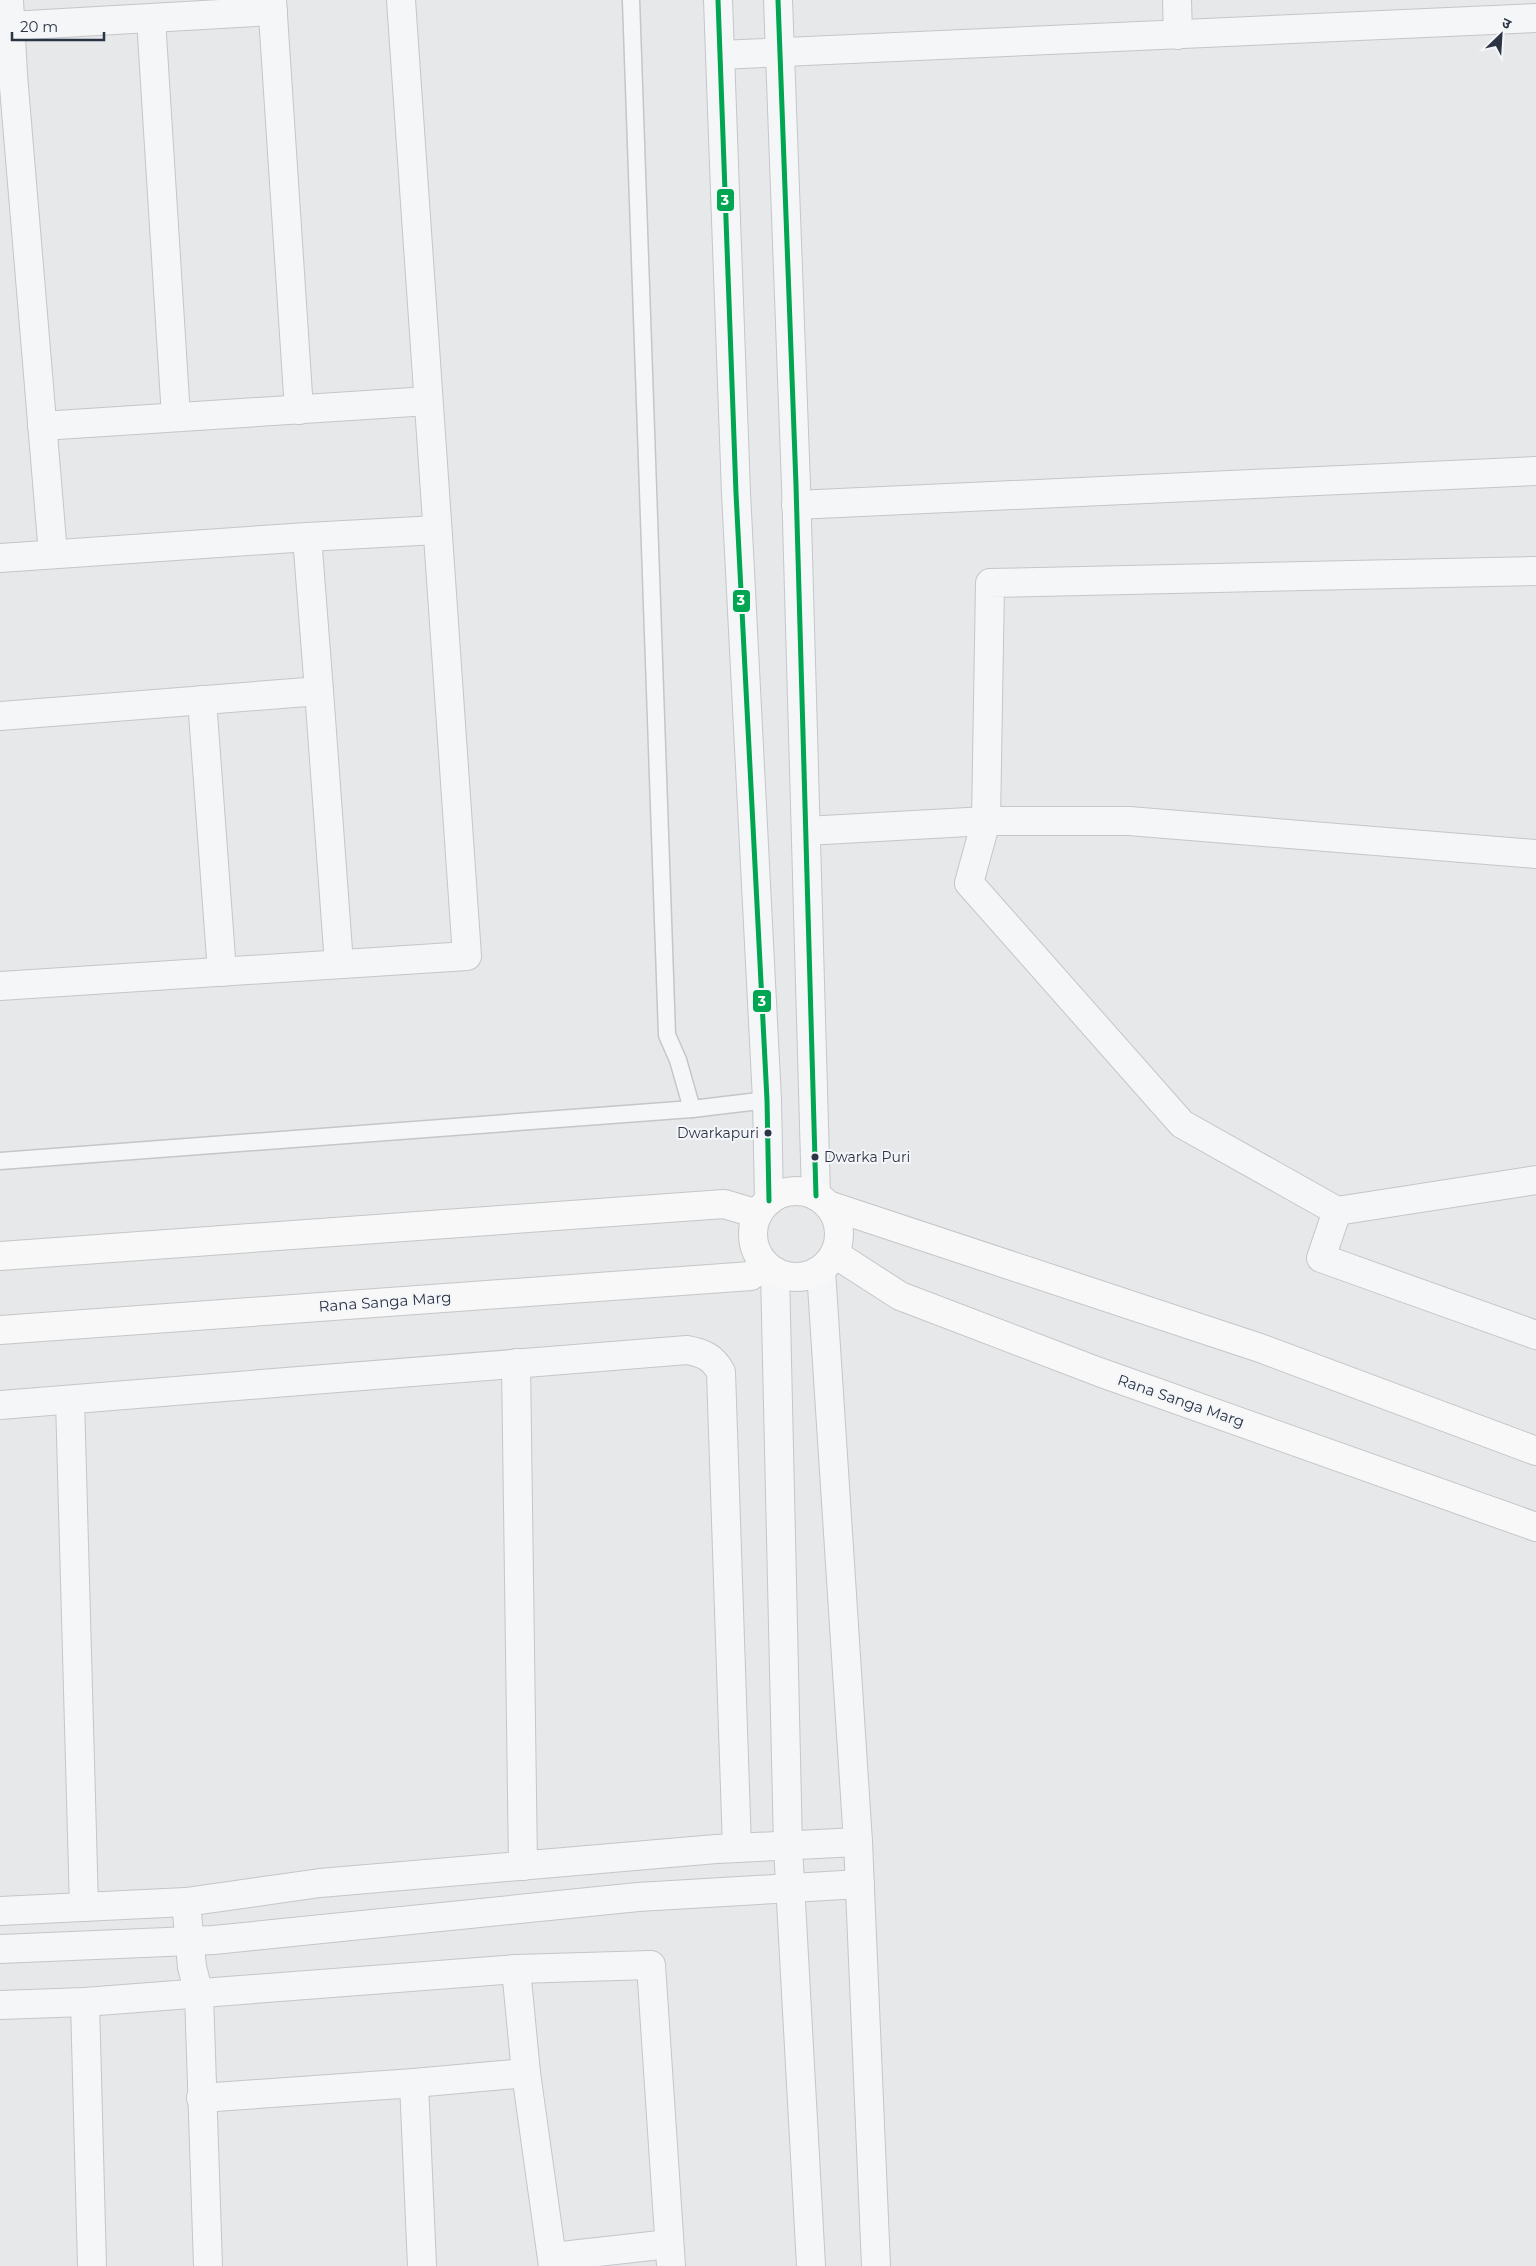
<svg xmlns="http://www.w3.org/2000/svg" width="1536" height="2266" font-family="Montserrat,'Noto Sans Devanagari',sans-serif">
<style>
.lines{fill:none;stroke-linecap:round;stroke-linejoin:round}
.service-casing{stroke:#c4c6c8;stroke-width:19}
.minor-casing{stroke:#c4c6c8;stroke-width:30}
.tertiary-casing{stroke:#c4c6c8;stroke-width:30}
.secondary-casing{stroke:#c4c6c8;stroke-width:30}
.service{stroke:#f5f6f7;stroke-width:16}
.minor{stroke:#f5f6f7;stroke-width:28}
.tertiary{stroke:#f5f6f7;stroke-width:28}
.secondary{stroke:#f8f8f8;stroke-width:28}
.bus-1-casing{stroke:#f4f6f9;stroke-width:9}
.bus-1{stroke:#00a651;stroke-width:5}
.bus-dot{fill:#2b3445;stroke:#f4f6f9;stroke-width:2}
.labels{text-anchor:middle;stroke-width:4;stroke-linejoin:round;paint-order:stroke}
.bus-label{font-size:14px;fill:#2b3445;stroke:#f4f6f9;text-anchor:end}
.street-label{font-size:15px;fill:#2b3445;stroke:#f4f6f9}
.line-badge{stroke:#f4f6f9;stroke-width:2}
.badge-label{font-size:14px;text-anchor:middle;font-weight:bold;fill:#fff}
</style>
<rect width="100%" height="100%" fill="#e6e8ea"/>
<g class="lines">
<defs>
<g id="service">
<path d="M631 0 667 1035 678 1060 692 1109 767 1100"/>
<path d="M0 1161 692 1109"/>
</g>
<g id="minor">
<path d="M9 0 13 75 53 554"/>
<path d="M272 0 299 410"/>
<path d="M1177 0 1178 35"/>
<path d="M151 19 176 417"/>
<path d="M10 26 273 11"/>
<path d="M720 55 1536 18"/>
<path d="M42 426 428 401"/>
<path d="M796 505 1536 471"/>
<path d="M307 537 437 530"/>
<path d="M0 558 307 537 319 691 0 716"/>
<path d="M1536 571 990 583 986 821 969 883 1182 1124 1337 1211 1321 1258 1536 1335"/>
<path d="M319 691 339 964"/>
<path d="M202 700 222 972"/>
<path d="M806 831 986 821H1129L1536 854"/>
<path d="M0 986 467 956 401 0"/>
<path d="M1337 1211 1536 1180"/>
<path d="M516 1363 523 1866"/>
<path d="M70 1400 84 1907"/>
<path d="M0 1405 687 1350C703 1353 713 1357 721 1372L737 1848"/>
<path d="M186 1902 192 1967 199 1994 208 2266"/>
<path d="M516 1969 526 2073 553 2266"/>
<path d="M85 2002 92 2266"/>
<path d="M0 2005 85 2002 516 1969 651 1965 671 2266"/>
<path d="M414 2083 526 2073"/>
<path d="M201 2098 414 2083 422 2266"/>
<path d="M553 2257 669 2244"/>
</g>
<g id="tertiary">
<path d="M718 0 736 493 767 1100 769 1201"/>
<path d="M778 0 796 485 816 1196"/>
<path d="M821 1270 858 1842 876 2266"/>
<path d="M775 1272 788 1847 811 2266"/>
<path d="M0 1911 186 1902 320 1883 716 1849 858 1842"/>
<path d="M0 1949 214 1940 638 1897 860 1884"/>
</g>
<g id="secondary">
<circle cx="796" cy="1234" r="43"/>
<path d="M828 1205 1260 1348 1536 1451"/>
<path d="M835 1254 900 1296 1099 1372 1536 1527"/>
<path d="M0 1256 724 1204 758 1214"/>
<path d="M0 1330 751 1276 764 1264"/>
</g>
</defs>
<use href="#service" class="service-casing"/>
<use href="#minor" class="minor-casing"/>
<use href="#tertiary" class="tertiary-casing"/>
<use href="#secondary" class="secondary-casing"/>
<use href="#service" class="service"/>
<use href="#minor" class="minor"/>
<use href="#tertiary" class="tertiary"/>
<use href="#secondary" class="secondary"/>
<defs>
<g id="bus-1">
<path d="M718 0 736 493 767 1100 769 1201"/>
<path d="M778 0 796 485 816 1196"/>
</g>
</defs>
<use href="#bus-1" class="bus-1-casing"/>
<use href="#bus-1" class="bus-1"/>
</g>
<g class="bus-dot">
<circle cx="768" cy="1133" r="4.5"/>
<circle cx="815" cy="1157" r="4.5"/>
</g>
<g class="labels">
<g class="bus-label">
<text x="759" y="1138">Dwarkapuri</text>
<text x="824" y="1162" text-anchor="start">Dwarka Puri</text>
</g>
<g class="street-label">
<text transform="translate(385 1302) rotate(-4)" y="5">Rana Sanga Marg</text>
<text transform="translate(1181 1401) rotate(19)" y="5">Rana Sanga Marg</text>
</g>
</g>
<g class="line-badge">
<rect x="716" y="188" width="19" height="24" rx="5" fill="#00a651"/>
<rect x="732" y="589" width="19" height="24" rx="5" fill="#00a651"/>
<rect x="752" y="989" width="20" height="24" rx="5" fill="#00a651"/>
</g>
<g class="badge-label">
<text x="725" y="205">3</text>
<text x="741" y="605">3</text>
<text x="762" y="1006">3</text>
</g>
<g transform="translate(1501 35) rotate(25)" stroke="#f4f6f9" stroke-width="4" paint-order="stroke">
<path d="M0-4L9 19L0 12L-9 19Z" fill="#2b3445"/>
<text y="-8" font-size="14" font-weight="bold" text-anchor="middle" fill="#2b3445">उ</text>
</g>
<path d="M12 32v8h92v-8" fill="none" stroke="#2b3445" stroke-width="2.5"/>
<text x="20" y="32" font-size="15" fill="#2b3445" stroke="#f4f6f9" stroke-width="4" paint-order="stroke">20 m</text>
</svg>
